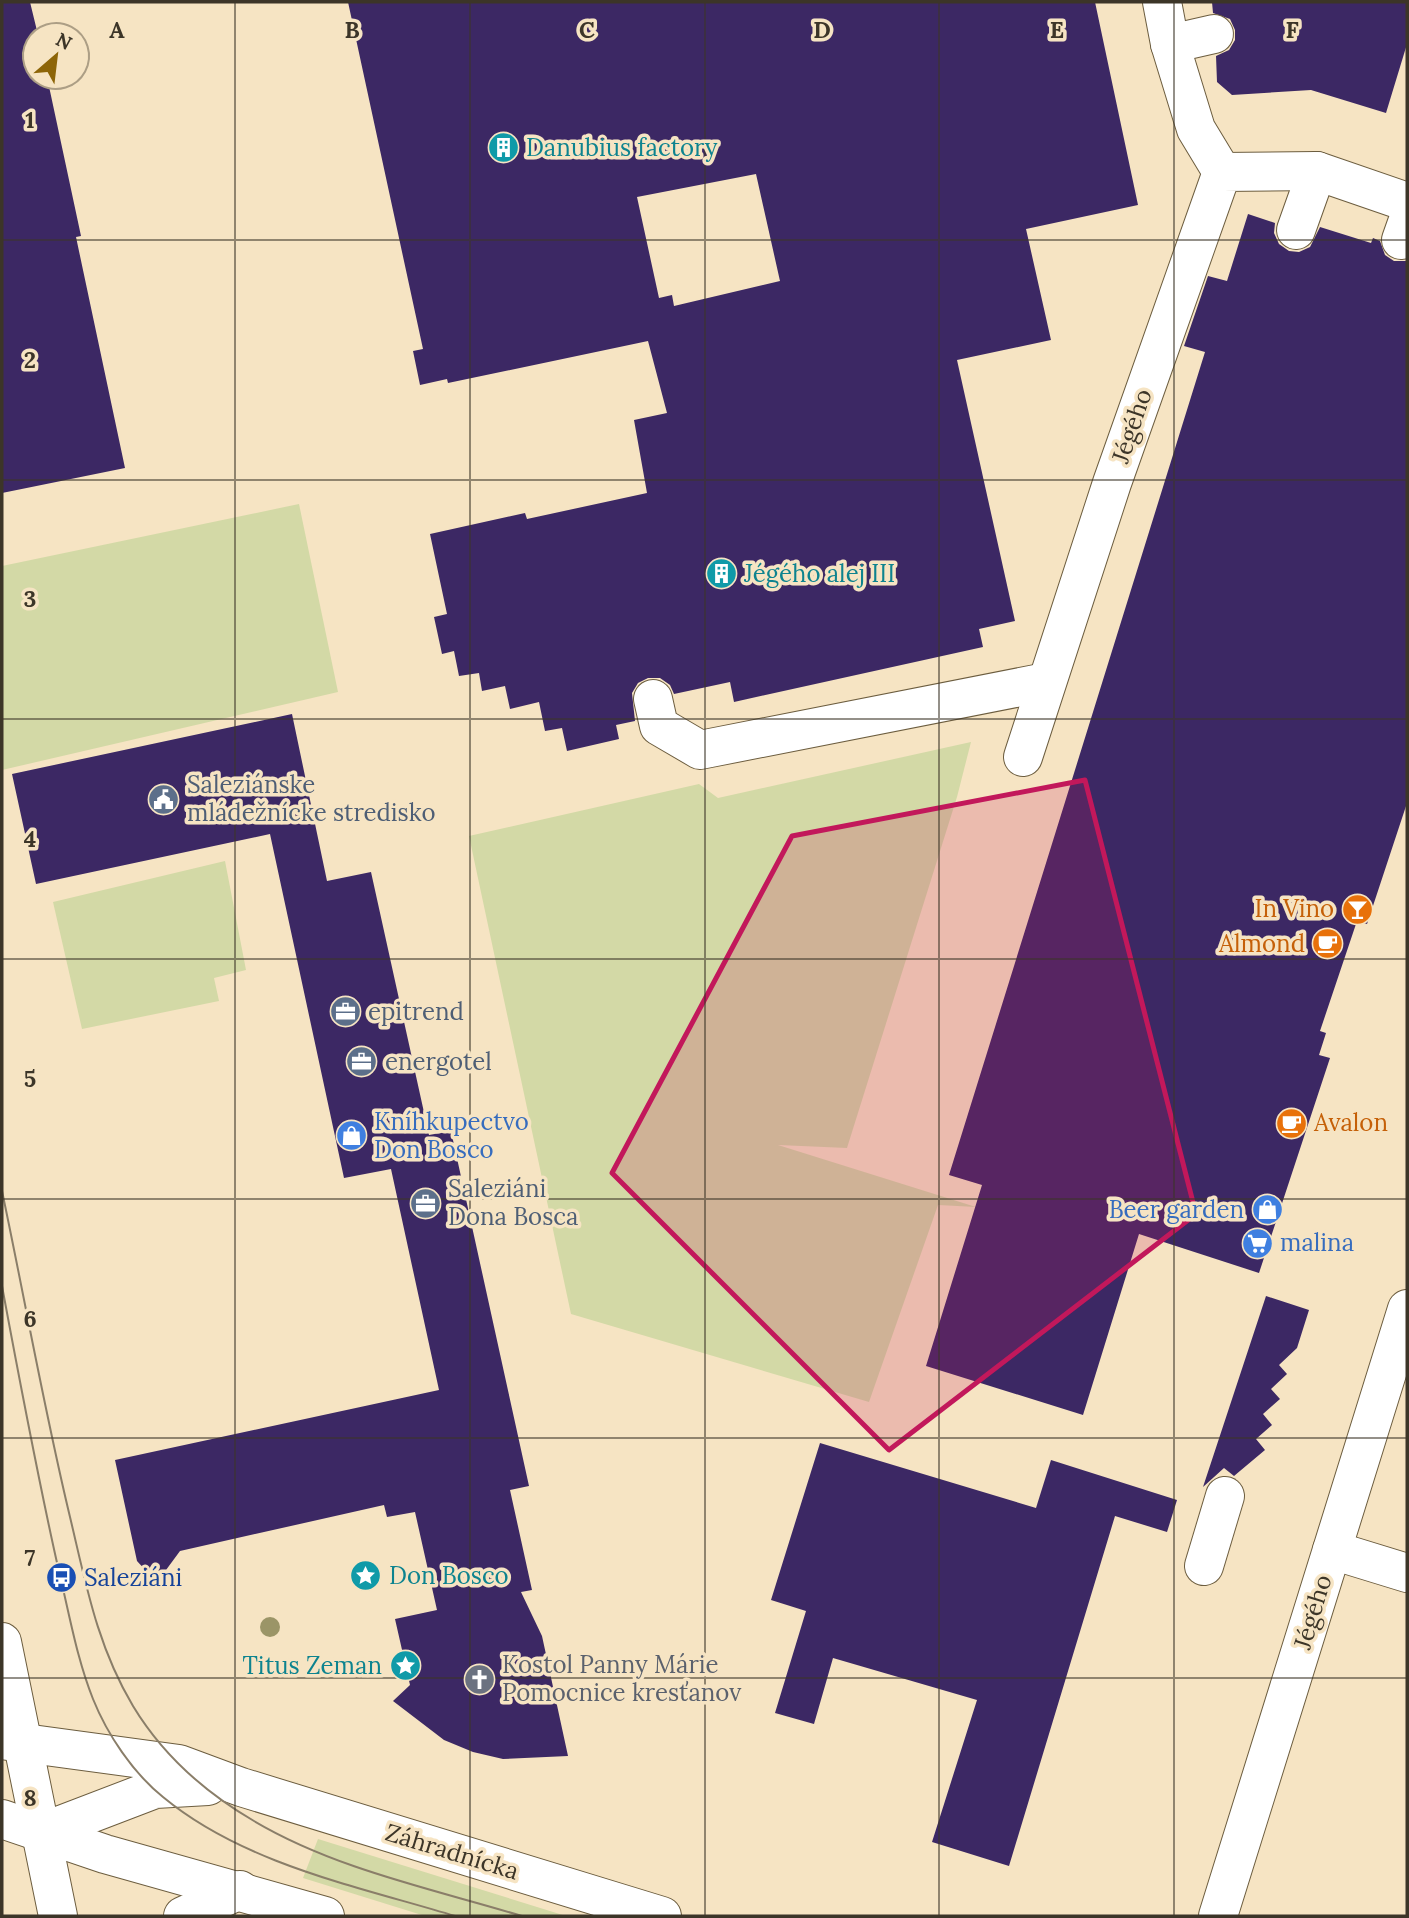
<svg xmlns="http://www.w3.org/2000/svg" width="1409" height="1918" font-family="Lora,serif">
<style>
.green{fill:#d3d9a6}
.building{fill:#3c2864;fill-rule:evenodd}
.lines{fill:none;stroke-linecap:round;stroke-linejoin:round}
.minor-casing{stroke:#6c5d3f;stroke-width:40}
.minor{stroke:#fff;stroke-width:38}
.tram{stroke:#8a7e69;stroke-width:2}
.tree{fill:#9b9567}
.marked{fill:#c2185b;fill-opacity:0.2;stroke:#c2185b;stroke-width:5;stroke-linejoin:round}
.grid{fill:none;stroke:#3c3528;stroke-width:2;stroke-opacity:0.55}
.labels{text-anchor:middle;stroke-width:7;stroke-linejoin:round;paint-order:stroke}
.culture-label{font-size:24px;fill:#0d838f;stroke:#f6e4c3;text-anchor:start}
.street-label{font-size:24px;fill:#3c3528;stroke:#f6e4c3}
.service-label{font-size:24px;fill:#4e5e75;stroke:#f6e4c3;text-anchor:start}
.food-label{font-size:24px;fill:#c56008;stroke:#f6e4c3;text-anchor:end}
.shop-label{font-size:24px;fill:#366cbe;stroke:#f6e4c3;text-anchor:start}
.transit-label{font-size:24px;fill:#164399;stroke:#f6e4c3;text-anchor:start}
.worship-label{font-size:24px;fill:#5b616d;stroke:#f6e4c3;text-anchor:start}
.grid-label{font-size:23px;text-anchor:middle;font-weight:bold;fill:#3c3528;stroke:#f6e4c3;stroke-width:7;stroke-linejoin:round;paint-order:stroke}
</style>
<rect width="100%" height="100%" fill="#f6e4c3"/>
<g class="green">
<path d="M299 504 338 692 2 770V566Z"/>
<path d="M971 742 957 797 847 1148 778 1145 976 1207 938 1205 869 1402 571 1314 469 836 699 784 718 798Z"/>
<path d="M225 861 246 970 214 978 219 1001 82 1029 53 902Z"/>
<path d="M318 1839 566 1916H567H425L303 1878Z"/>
</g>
<g class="building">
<path d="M2 2H30L38 35H35V77H47L81 236 76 237 125 468 2 493Z"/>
<path d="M348 2H1095L1138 205 1026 229 1051 340 957 360 1015 621 979 629 983 647 734 702 730 682 674 694 670 685 660 678H648L638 683 632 693 635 721 616 725 619 739 567 751 562 728 545 731 539 702 510 709 505 686 482 691 479 673 459 676 454 651 442 654 434 617 447 614 430 534 525 513 527 519 647 493 634 420 667 413 648 341 448 383 447 379 420 385 413 351 423 349ZM756 174 780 281 674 306 672 295 659 298 637 197Z"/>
<path d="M1212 2H1407V44L1386 113 1311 90 1232 95 1217 82 1216 56 1229 50 1235 40V30L1230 19 1213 13Z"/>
<path d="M1248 214 1275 223 1274 233 1279 244 1289 251 1299 252 1310 247 1320 227 1371 243 1373 238 1380 241 1385 255 1394 261H1407V803L1367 924 1357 921 1320 1031 1326 1033 1319 1055 1330 1058 1259 1273 1139 1234 1083 1415 926 1366 982 1185 949 1175 1205 352 1184 346 1208 276 1227 281Z"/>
<path d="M292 714 327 881 371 872 429 1135 451 1131 529 1486 510 1490 532 1590 521 1592 542 1636 568 1756 503 1759 473 1752 444 1740 393 1701 410 1685 395 1619 437 1610 415 1512 387 1517 384 1505 180 1551 166 1570 157 1574 148 1573 137 1561 115 1460 439 1390 391 1169 344 1178 270 834 36 884 12 774Z"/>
<path d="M1266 1296 1309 1310 1297 1348 1279 1365 1287 1374 1271 1389 1280 1399 1263 1414 1272 1425 1256 1439 1265 1450 1234 1476 1224 1468 1203 1487Z"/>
<path d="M820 1443 1036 1508 1051 1460 1177 1500 1167 1532 1115 1516 1009 1866 932 1842 977 1700 833 1658 814 1724 775 1713 806 1611 771 1600Z"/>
</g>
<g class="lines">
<defs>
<g id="minor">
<path d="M1162 2 1170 44 1196 129 1222 172"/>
<path d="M1170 44 1214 34"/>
<path d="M1296 230 1317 171"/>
<path d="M1401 240 1407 223"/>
<path d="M653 699 659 726 700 750 1046 682"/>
<path d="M1023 757 1112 483 1222 172 1317 171 1407 202"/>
<path d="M1332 1550 1407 1573"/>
<path d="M1204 1566 1225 1496"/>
<path d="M2 1642 58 1916"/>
<path d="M2 1740 179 1764 241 1787 662 1916"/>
<path d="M2 1819 105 1854 325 1916"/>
<path d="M40 1833 155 1789 208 1786"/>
<path d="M183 1916 240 1890"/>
<path d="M1218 1916 1407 1309"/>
</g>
</defs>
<use href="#minor" class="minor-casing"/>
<use href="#minor" class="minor"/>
<g class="tram">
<path d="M2 1191C25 1300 44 1409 70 1517 86 1584 97 1646 133 1706 162 1754 206 1793 254 1821 335 1869 433 1889 522 1916"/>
<path d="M2 1286C20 1383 38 1480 60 1576 70 1617 77 1659 93 1699 107 1734 133 1773 163 1797 244 1864 356 1886 455 1916"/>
</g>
</g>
<circle class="tree" cx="270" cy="1627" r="10"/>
<path class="marked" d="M1085 780 1196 1214 889 1450 612 1173 792 836Z"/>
<path class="grid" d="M235 2V1916M470 2V1916M705 2V1916M939 2V1916M1174 2V1916M2 240H1407M2 480H1407M2 719H1407M2 959H1407M2 1199H1407M2 1438H1407M2 1678H1407"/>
<defs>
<symbol id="building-disc" viewBox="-11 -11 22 22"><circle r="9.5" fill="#0f9aa8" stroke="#f6e4c3"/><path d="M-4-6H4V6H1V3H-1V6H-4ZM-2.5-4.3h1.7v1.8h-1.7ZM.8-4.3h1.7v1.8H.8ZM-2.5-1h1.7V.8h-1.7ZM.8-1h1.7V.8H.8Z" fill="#fff"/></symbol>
<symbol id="civic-disc" viewBox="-11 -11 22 22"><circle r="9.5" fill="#5c6f8a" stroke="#f6e4c3"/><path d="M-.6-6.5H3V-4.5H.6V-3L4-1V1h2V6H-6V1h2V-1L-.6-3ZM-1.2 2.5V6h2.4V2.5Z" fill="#fff"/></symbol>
<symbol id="bar-disc" viewBox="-11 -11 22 22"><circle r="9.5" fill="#e8710a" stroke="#f6e4c3"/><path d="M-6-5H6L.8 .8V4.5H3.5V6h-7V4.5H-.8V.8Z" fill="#fff"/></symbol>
<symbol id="cafe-disc" viewBox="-11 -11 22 22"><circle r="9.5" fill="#e8710a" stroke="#f6e4c3"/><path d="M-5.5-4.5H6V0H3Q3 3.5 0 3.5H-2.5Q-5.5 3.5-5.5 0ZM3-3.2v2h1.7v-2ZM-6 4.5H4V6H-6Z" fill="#fff"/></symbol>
<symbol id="office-disc" viewBox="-11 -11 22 22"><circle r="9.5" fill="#5c6f8a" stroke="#f6e4c3"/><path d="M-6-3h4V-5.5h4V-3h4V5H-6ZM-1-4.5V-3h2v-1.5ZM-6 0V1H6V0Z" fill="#fff"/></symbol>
<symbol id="shop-disc" viewBox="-11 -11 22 22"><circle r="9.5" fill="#3f7fe0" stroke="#f6e4c3"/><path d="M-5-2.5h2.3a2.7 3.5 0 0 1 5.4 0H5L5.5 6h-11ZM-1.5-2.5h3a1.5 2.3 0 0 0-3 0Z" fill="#fff"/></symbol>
<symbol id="supermarket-disc" viewBox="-11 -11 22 22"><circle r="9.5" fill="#3f7fe0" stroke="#f6e4c3"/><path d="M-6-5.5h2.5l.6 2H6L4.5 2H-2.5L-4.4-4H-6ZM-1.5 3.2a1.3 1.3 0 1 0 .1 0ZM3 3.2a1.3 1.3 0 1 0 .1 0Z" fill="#fff"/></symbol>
<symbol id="sight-disc" viewBox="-11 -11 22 22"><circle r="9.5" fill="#0f9aa8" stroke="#f6e4c3"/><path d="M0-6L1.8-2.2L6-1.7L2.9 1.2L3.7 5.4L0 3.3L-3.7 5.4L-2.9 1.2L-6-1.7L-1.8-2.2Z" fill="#fff"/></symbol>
<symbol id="bus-disc" viewBox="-11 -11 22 22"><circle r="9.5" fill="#1a4fb4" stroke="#f6e4c3"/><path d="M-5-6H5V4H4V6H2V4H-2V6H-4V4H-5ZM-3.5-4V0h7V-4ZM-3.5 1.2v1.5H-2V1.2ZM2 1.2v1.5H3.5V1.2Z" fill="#fff"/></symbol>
<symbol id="church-disc" viewBox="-11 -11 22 22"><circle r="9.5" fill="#6b7280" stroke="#f6e4c3"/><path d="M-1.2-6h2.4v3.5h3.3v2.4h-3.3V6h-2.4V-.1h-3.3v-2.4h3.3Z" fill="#fff"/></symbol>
</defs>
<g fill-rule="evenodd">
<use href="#building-disc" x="486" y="130" width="35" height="35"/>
<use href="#building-disc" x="704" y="556" width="35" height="35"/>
<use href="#civic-disc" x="146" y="782" width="35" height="35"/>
<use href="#bar-disc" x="1340" y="892" width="35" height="35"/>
<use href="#cafe-disc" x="1310" y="926" width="35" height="35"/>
<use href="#office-disc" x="328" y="994" width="35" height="35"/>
<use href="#office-disc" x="344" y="1044" width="35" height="35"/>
<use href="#cafe-disc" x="1274" y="1106" width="35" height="35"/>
<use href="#shop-disc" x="334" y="1118" width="35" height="35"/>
<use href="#office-disc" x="408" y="1186" width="35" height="35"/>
<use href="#shop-disc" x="1250" y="1192" width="35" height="35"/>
<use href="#supermarket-disc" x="1240" y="1226" width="35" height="35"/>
<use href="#sight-disc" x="348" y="1558" width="35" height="35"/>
<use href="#bus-disc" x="44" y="1560" width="35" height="35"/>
<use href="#sight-disc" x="388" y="1648" width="35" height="35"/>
<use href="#church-disc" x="462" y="1662" width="35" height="35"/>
</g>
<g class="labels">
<g class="culture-label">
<text x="526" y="156">Danubius factory</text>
<text x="744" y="582">Jégého alej III</text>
<text x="389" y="1584">Don Bosco</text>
<text x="382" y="1674" text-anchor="end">Titus Zeman</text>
</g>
<g class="street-label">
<text transform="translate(1132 426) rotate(-71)" y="8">Jégého</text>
<text transform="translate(1313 1612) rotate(-73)" y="8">Jégého</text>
<text transform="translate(452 1852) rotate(17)" y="8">Záhradnícka</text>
</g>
<g class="service-label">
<text x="187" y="793">Saleziánske<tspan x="187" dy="28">mládežnícke stredisko</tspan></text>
<text x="368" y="1020">epitrend</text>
<text x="385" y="1070">energotel</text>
<text x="448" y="1197">Saleziáni<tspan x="448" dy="28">Dona Bosca</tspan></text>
</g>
<g class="food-label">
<text x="1334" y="917">In Vino</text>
<text x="1305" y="952">Almond</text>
<text x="1314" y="1131" text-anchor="start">Avalon</text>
</g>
<g class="shop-label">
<text x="374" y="1130">Kníhkupectvo<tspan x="374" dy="28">Don Bosco</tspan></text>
<text x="1244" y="1218" text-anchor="end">Beer garden</text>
<text x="1280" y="1251">malina</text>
</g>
<g class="transit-label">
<text x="84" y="1586">Saleziáni</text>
</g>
<g class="worship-label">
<text x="502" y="1673">Kostol Panny Márie<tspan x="502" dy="28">Pomocnice kresťanov</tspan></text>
</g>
</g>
<g class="grid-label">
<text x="117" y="38">A</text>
<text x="352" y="38">B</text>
<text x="587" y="38">C</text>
<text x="822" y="38">D</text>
<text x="1057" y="38">E</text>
<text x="1292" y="38">F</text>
<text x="30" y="128">1</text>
<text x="30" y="368">2</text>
<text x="30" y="607">3</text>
<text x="30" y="847">4</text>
<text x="30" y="1087">5</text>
<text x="30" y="1327">6</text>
<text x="30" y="1566">7</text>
<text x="30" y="1806">8</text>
</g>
<rect width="1409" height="1918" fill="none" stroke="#3c3528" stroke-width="7"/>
<g transform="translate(56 56) rotate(28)"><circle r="33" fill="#f6e4c3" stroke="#ac9e85" stroke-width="2"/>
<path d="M0-5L12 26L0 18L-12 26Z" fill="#8d6508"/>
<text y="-10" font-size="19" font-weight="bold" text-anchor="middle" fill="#3c3528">N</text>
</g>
</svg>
